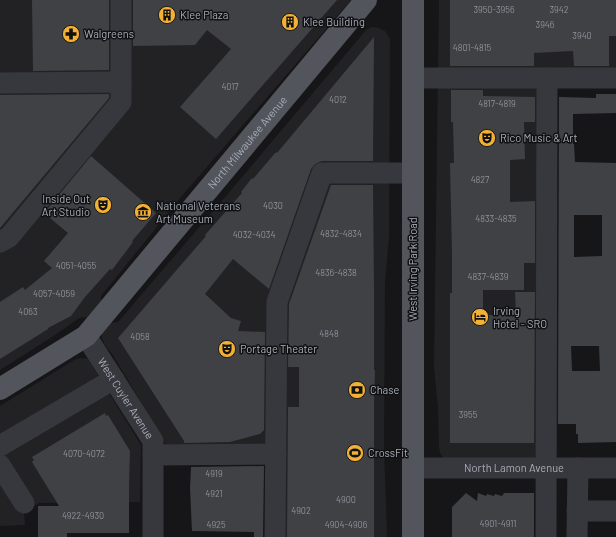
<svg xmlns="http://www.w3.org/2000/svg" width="616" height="537" font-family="Barlow,sans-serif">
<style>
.built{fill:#222225}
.building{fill:#404145;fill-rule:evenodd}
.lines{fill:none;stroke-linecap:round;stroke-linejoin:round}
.minor{stroke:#37383d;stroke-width:21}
.major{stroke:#53555c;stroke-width:22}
.labels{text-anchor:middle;stroke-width:3;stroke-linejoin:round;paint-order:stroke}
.number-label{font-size:9px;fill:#8e929b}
.poi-label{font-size:11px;fill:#a8adb8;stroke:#111113;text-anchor:start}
.street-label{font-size:11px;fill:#a8adb8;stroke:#111113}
</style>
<rect width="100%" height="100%" fill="#161618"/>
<g class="built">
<path d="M0 0H351L181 197 101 296V303L87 317 79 318 58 333 0 370Z"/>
<path d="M439 0H616V78H547L550 459H445L443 457 440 453 439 447 438 408 434 367Z"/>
<path d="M373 27 378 28 385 31 390 39 389 238 385 281 384 447 387 537H273L272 456 166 457 165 443 113 355 105 345 102 338V333L110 323 118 322 237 183 367 29Z"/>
<path d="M81 358 88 359 141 445 140 502 39 503 24 512 25 525 0 526V406L74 360Z"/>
</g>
<g class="building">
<path d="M32 0H109V70L33 71Z"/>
<path d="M133 0H337L216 139 180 107 231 49 207 30 195 45 133 46Z"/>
<path d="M450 0H616V36H609V66H574L573 51 534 53V66H450Z"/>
<path d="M374 37 373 161H322L315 164 311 169 269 289 233 259 205 294 231 318 241 321 238 331 265 332 264 430 260 434 230 442 184 443V441L118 338 206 236 205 235 242 193 241 192 252 178 253 179 276 152 277 153Z"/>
<path d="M451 90H483V96L535 97V122H524L525 159 510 160V202L535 201V263H524V290H483V315H516L515 292H535L534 443H450V293H452V255L450 163H454L453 122H451Z"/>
<path d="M109 94V98L0 228V95Z"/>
<path d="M596 94H616V113L573 114V144H574L575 162 616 163V442L578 443V434H576V424H558L559 97 596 98ZM574 215H602V256L574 257ZM571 346H599L600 371H572Z"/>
<path d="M91 156 156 213 132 241 133 242 112 270 110 269 85 297 71 316 48 328V329L0 359V302L23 287 25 290 52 268 44 261 68 233 44 213Z"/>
<path d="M331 185H373L374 289V370H375L374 405V537H287L288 407H299V367H288L289 304Z"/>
<path d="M105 413 106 416 108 415 130 451 129 487V533H67V537H38V506H59L32 462 34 460 32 457Z"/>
<path d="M264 466 263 537H254V532H253L192 531 190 488 191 467Z"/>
<path d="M466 493 477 501 478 493 486 496 487 494 494 496 495 494 502 496 504 493H534V537H452V507Z"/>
</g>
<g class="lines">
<g class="minor">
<path d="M413 78H616"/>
<path d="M0 83 121 82"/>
<path d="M0 242 9 237 121 102V0"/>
<path id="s1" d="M86 336 153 441V537"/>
<path d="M0 446 114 379"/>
<path d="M153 455 276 454"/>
<path d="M0 465 24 503"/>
<path id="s2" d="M413 468H616"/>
<path d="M577 511H616"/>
<path d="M275 537 277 302 322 173H413"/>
<path d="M546 537 547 78"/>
<path d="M577 537 578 468"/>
</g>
<g class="major">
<path id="s3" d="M0 389 86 336 366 0"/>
<path d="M413 537V0"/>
</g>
</g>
<defs>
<symbol id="building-disc" viewBox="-11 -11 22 22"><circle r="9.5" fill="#f2b134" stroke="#111113"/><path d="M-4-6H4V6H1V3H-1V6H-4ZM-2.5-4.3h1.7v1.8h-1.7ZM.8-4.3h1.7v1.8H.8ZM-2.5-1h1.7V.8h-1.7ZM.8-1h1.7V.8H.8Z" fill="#111"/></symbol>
<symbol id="pharmacy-disc" viewBox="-11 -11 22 22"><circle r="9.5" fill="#f2b134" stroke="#111113"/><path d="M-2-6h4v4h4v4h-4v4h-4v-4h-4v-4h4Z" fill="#111"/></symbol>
<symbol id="theatre-disc" viewBox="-11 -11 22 22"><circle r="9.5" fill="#f2b134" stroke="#111113"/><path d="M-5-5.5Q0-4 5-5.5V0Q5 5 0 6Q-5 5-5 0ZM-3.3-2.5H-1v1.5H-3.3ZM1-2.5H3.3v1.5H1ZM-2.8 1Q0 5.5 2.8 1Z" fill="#111"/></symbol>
<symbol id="museum-disc" viewBox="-11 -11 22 22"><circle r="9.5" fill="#f2b134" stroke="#111113"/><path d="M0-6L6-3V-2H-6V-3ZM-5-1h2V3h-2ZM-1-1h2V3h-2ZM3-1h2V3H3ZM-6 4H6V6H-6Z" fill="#111"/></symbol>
<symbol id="hotel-disc" viewBox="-11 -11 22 22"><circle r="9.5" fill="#f2b134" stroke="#111113"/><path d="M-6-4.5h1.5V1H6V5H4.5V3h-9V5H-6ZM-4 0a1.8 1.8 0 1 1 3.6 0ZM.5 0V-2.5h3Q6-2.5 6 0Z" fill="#111"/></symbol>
<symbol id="bank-disc" viewBox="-11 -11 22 22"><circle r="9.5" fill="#f2b134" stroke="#111113"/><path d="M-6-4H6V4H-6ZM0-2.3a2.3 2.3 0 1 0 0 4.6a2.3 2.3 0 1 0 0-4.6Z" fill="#111"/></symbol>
<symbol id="stadium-disc" viewBox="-11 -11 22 22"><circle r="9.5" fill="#f2b134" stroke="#111113"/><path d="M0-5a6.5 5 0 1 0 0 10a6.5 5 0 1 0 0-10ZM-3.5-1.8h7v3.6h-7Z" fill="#111"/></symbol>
</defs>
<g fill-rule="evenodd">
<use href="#building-disc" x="157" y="5" width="20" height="20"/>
<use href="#building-disc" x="280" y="12" width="20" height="20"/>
<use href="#pharmacy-disc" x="61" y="24" width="20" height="20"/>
<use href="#theatre-disc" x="477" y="128" width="20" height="20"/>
<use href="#theatre-disc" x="93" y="195" width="20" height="20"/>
<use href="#museum-disc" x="133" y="202" width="20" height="20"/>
<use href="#hotel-disc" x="470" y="307" width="20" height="20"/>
<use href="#theatre-disc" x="217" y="339" width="20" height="20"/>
<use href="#bank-disc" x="347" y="380" width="20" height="20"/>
<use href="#stadium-disc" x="345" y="443" width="20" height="20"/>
</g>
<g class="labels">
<g class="number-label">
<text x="494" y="13">3950-3956</text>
<text x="559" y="13">3942</text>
<text x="545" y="28">3946</text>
<text x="582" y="39">3940</text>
<text x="472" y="51">4801-4815</text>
<text x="230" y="90">4017</text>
<text x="338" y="103">4012</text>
<text x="497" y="107">4817-4819</text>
<text x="480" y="183">4827</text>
<text x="273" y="209">4030</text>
<text x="496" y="222">4833-4835</text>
<text x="341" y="237">4832-4834</text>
<text x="254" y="238">4032-4034</text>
<text x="76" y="269">4051-4055</text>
<text x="336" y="276">4836-4838</text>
<text x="488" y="280">4837-4839</text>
<text x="54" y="297">4057-4059</text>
<text x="28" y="315">4063</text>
<text x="329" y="337">4848</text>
<text x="140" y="340">4058</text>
<text x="468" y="418">3955</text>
<text x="84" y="457">4070-4072</text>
<text x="214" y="477">4919</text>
<text x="214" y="497">4921</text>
<text x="346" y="503">4900</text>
<text x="301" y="514">4902</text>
<text x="83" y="519">4922-4930</text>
<text x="498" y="527">4901-4911</text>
<text x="216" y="528">4925</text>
<text x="346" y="528">4904-4906</text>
</g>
<g class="poi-label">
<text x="180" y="19">Klee Plaza</text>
<text x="303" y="26">Klee Building</text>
<text x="84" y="38">Walgreens</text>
<text x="500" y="142">Rico Music &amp; Art</text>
<text x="90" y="203" text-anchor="end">Inside Out<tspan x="90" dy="13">Art Studio</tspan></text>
<text x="156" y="210">National Veterans<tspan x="156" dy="13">Art Museum</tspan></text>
<text x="493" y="315">Irving<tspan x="493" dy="13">Hotel - SRO</tspan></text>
<text x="240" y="353">Portage Theater</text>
<text x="370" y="394">Chase</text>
<text x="368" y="457">CrossFit</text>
</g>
<g class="street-label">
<text dy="4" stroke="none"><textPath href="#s3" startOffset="353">North Milwaukee Avenue</textPath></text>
<text transform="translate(413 269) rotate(-90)" y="4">West Irving Park Road</text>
<text dy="4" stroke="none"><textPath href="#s1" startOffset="74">West Cuyler Avenue</textPath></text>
<text dy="4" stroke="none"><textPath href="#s2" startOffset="101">North Lamon Avenue</textPath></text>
</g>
</g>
</svg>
